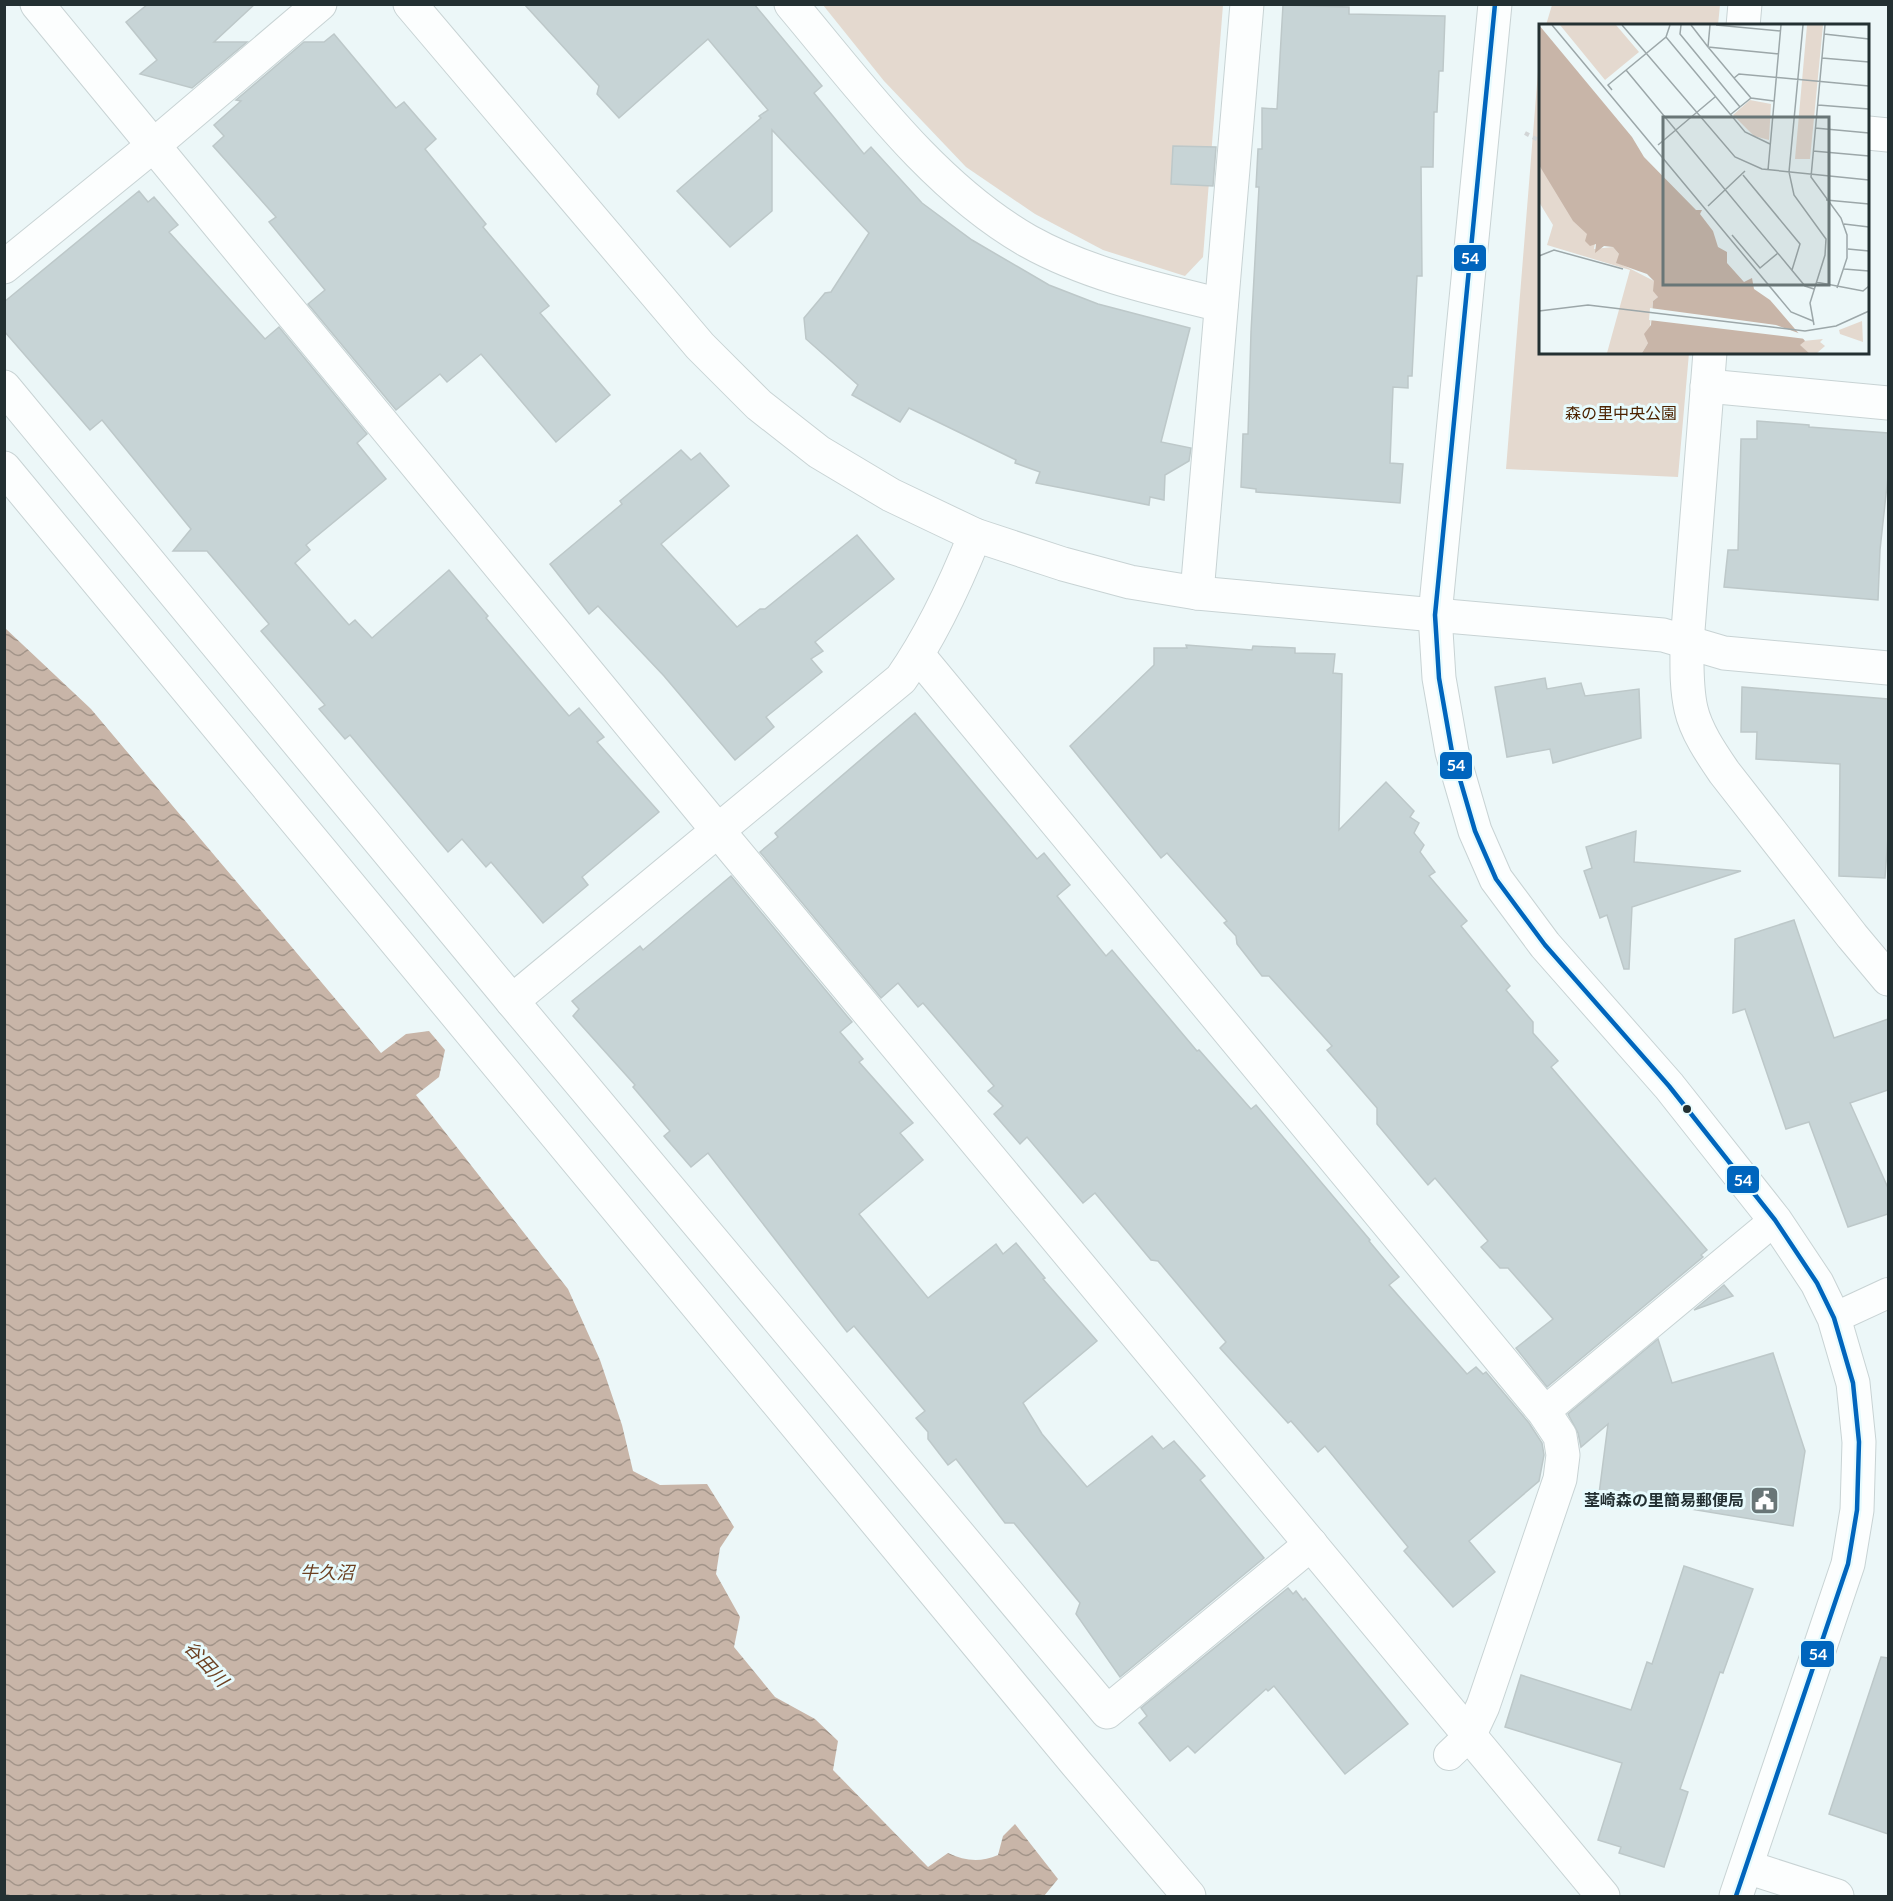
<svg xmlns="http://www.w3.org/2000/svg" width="1893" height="1901" font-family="Lato,'Noto Sans JP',sans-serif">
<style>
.green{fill:#e4d9cf}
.water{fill:url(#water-waves)}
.building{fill:#c7d4d6;stroke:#bdc8c9;stroke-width:1.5}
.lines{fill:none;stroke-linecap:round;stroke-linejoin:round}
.lane-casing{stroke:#c8d3d4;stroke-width:32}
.street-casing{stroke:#c8d3d4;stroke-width:35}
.secondary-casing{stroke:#c8d3d4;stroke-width:35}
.path{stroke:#d2d5d6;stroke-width:4;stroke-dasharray:4.5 4.5;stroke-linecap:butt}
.lane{stroke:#fcfefe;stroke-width:30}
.street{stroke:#fcfefe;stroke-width:33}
.secondary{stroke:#fcfefe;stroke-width:33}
.bus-1-casing{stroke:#e7fbfd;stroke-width:9}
.bus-1{stroke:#0065bd;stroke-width:4.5}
.bus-dot{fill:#233032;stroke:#e7fbfd;stroke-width:2}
.labels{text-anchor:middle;stroke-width:6;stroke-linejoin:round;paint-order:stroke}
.park-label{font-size:16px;fill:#4c2301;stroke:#e7fbfd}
.poi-label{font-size:16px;font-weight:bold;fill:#233032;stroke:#e7fbfd;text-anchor:end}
.water-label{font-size:18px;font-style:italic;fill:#6c4021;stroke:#e7fbfd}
.inset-road{fill:none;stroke:#9ca7a9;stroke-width:1.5}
.view{fill:#697677;fill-opacity:0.15;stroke:#697677;stroke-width:3}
.inset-edge{fill:none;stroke:#233032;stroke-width:3}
.line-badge{stroke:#e7fbfd;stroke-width:2}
.badge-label{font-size:16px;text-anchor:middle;font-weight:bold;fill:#fff}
</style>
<defs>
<pattern id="water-waves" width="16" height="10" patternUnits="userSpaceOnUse" patternTransform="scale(1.5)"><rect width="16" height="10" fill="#c8b5a8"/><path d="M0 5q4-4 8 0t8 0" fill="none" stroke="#a29489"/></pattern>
</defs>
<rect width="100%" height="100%" fill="#ecf7f8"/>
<g class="green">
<path d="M823 5H1223L1203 257 1185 276 1103 250 1035 214 966 167 884 81Z"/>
<path d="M1552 5V4L1720 5 1718 25H1546Z"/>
<path d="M1540 47V352L1689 353 1678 477 1506 469Z"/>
</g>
<path class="water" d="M5 628 91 709 381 1053 406 1034 429 1031 445 1050 439 1077 416 1095 568 1289 600 1360 622 1425 633 1471 660 1485 707 1484 734 1527 720 1548 716 1574 740 1617 734 1647 775 1697 815 1719 838 1741 833 1770 928 1867 948 1853C965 1861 980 1863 998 1855L1003 1836 1015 1824 1058 1879 1044 1896H5Z"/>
<g class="building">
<path d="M148 4H255L214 42H247L192 88 140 74 157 60 126 22Z"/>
<path d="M524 4H754L822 86 814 93 864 154 871 147 922 203 972 240 1049 285 1098 304 1190 328 1161 442 1191 448 1189 461 1165 475 1164 500 1150 497 1149 505 1036 483 1040 472 1015 463 1016 460 909 408 900 422 852 395 858 385 806 339 804 318 825 293 831 292 869 233 772 130V211L730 247 677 191 761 118 759 116 768 110 708 39 619 118 597 94 599 86Z"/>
<path d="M1283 5 1349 7V14L1445 16 1443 71H1439L1437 112H1434L1433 167H1421L1422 276H1417L1412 376H1408V388L1393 387 1390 463 1403 464 1400 503 1256 492V489L1241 487 1243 434H1248L1251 332 1259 187H1256L1258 149H1262V108L1277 109Z"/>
<path d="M334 34 396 108 404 102 436 139 425 149 486 224 483 227 549 306 540 313 610 395 556 442 481 354 447 382 440 374 396 410 308 304 325 290 269 222 276 217 213 146 224 136 214 125 241 101 236 100 304 42H324Z"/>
<path d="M1173 146 1216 147 1213 186 1171 184Z"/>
<path d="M139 191 148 202 154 197 178 225 169 232 265 339 279 327 367 434 357 443 386 479 306 545 310 550 295 563 349 625 355 620 372 638 449 570 488 616 486 618 569 716 579 708 604 737 597 742 659 812 582 877 588 885 543 923 491 862 486 867 462 839 448 852 350 735 345 739 319 709 325 705 261 631 269 624 207 551H173L191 529 102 420 90 430 4 331V302Z"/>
<path d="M1757 421 1809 425V427L1888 433V476L1880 550 1878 600 1724 587 1728 550H1738L1741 439H1757Z"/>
<path d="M681 450 691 460 700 453 729 486 661 544 737 627 760 609H765L857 535 894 579 815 642 823 651 811 659 822 672 766 717 774 727 735 760 664 676 598 606 589 614 550 564 622 504 620 501Z"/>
<path d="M1186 645 1252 650 1253 646 1295 648V653L1335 654 1333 673 1342 674 1339 830 1386 782 1414 811 1410 817 1419 823 1414 833 1424 845 1420 852 1435 872 1429 876 1467 921 1461 926 1510 986 1506 990 1533 1022V1033L1558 1061 1551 1067 1707 1250 1701 1255 1703 1257 1547 1387 1516 1348 1553 1319 1508 1268H1500L1481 1247 1488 1241 1435 1178 1428 1185 1377 1124V1108L1327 1050 1332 1046 1269 976H1262L1237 944 1236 936 1224 923 1227 921 1167 853 1161 858 1070 746 1154 665V648H1187Z"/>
<path d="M1545 678 1547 689 1581 683 1585 696 1639 689 1641 738 1553 763 1550 749 1507 757 1495 687Z"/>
<path d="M1742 687 1888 699V836L1885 878 1839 876 1840 764 1756 759 1757 732H1741Z"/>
<path d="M915 713 1037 859 1044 853 1070 885 1057 896 1106 956 1112 950 1197 1051 1199 1050 1251 1109 1256 1105 1370 1240 1369 1241 1399 1277 1389 1285 1467 1374 1476 1367 1483 1374 1486 1372 1529 1423 1542 1443 1544 1455 1539 1481 1469 1541 1495 1572 1453 1607 1404 1551 1408 1547 1325 1446 1318 1452 1291 1421 1288 1423 1220 1348 1226 1342 1158 1261 1151 1260 1095 1193 1083 1203 1027 1137 1020 1144 994 1114 1003 1106 988 1091 994 1086 923 1003 918 1007 898 983 881 998 760 852 778 837 775 833Z"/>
<path d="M1636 831 1634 862 1741 871 1632 907 1629 969H1624L1607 915 1600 918 1584 871 1592 868 1586 847Z"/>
<path d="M731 876 852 1022 840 1032 863 1059 859 1062 913 1123 900 1133 923 1160 859 1214 928 1298 996 1244 1003 1254 1016 1243 1045 1278 1043 1279 1097 1341 1023 1403 1042 1434 1087 1487 1152 1436 1163 1449 1174 1441 1205 1476 1200 1480 1264 1558 1120 1677 1076 1614 1080 1603 1014 1523H1005L956 1459 948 1465 928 1439V1432L916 1418 925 1411 854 1326 847 1332 708 1153 691 1167 664 1136 670 1131 633 1087 635 1085 573 1016 579 1009 572 1001 640 946 643 950Z"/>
<path d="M1794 920 1834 1038 1888 1019V1090L1850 1103 1888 1188V1214L1848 1227 1809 1122 1786 1129 1745 1009 1733 1013 1735 939Z"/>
<path d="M1724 1285 1733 1296 1694 1310Z"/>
<path d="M1658 1339 1672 1383 1773 1353 1805 1451 1793 1526 1599 1494 1608 1424 1581 1447 1578 1433 1568 1414Z"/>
<path d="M1684 1566 1753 1589 1723 1673 1720 1672 1680 1789 1688 1792 1664 1867 1619 1853 1621 1847 1598 1840 1622 1763 1505 1727 1521 1675 1631 1710 1647 1662 1652 1664Z"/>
<path d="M1288 1588 1293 1594 1296 1591 1303 1600 1305 1598 1408 1724 1345 1774 1274 1686 1268 1691 1266 1689 1195 1753 1188 1746 1170 1761 1139 1723 1147 1716 1141 1708Z"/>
<path d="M1881 1657 1888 1658V1834L1829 1814Z"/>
</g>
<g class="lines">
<defs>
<g id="lane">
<path d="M1834 1318 1888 1293"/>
<path d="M1544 1412 1775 1220"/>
<path d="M1449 1755 1469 1736"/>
</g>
<g id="street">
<path d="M37 4 719 832 1603 1896"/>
<path d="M791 4C861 87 933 187 1028 241 1087 274 1155 289 1221 305"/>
<path d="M1743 26 1745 4"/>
<path d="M1868 133 1888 135"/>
<path d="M4 267 154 145 320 4"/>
<path d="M1710 352 1687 643C1687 665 1686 687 1691 709 1696 731 1711 753 1724 772L1852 936 1888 979"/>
<path d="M1707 386 1888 403"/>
<path d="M4 387 512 1001 1107 1712 1311 1544"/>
<path d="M4 468 1076 1763 1189 1896"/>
<path d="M1197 593 1247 4"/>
<path d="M1435 615 1663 635 1724 653 1888 668"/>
<path d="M918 655 1544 1412 1560 1436 1563 1455 1560 1479 1483 1706 1469 1736"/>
<path d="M512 1001 901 679C932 635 955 585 975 535"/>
<path d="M1747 1867 1837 1896"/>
</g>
<g id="secondary">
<path d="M410 4 700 346 759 405 819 452 891 495 975 535 1063 564 1130 582 1197 593 1435 615"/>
<path d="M1495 4 1435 615 1439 678 1452 752 1475 831 1496 879 1545 945 1669 1086 1775 1220 1817 1283 1834 1318 1853 1383 1859 1442 1857 1510 1848 1564 1736 1896"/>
</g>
</defs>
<use href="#lane" class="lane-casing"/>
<use href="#street" class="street-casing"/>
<use href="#secondary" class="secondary-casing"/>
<path class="path" d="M1525 133 1540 141"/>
<use href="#lane" class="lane"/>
<use href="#street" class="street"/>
<use href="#secondary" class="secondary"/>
<defs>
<path id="bus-1" d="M1495 4 1435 615 1439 678 1452 752 1475 831 1496 879 1545 945 1669 1086 1775 1220 1817 1283 1834 1318 1853 1383 1859 1442 1857 1510 1848 1564 1736 1896"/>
</defs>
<use href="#bus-1" class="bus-1-casing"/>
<use href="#bus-1" class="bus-1"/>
</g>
<defs>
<symbol id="civic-square" viewBox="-11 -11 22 22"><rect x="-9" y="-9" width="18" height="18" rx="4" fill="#697677" stroke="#e7fbfd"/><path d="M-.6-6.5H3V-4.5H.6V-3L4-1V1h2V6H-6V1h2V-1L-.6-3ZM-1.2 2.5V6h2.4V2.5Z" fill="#fff"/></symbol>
</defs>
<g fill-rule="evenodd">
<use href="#civic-square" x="1748" y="1484" width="33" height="33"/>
</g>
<circle class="bus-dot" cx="1687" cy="1109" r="5"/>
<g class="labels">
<g class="park-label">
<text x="1621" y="419">森の里中央公園</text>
</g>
<g class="poi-label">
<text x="1744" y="1506">茎崎森の里簡易郵便局</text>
</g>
<g class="water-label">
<text x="327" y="1579">牛久沼</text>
<text transform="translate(206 1664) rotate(47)" y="6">谷田川</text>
</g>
</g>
<g transform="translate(1539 24)">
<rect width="330" height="330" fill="#ecf7f8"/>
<path d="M323 297 324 318 301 310 300 306Z" fill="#e4d9cf"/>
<path d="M0 141 56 219 55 225 74 223 80 230V239L115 257 119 273 114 277 109 319 103 329H68L91 246 8 221 14 201 0 178ZM284 315 281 318 286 322 278 329H270L260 321 264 317Z" fill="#e4d9cf"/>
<path d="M21 1H77L100 28 66 56ZM268 1H284L271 135H256ZM211 76 232 80 230 116 215 112 194 91Z" fill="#e4d9cf"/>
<path d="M0 1 93 113 105 133 157 186H163L161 190 174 207 179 223 188 228V239L205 258 213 254 215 265 231 276 262 312 266 317 261 321 270 329H103L109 319 105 310 112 301 114 277 119 273 114 267 115 257 108 250 77 239 80 230 74 223 65 222 56 229 57 220 51 222 46 217 48 210 34 197 0 141Z" fill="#c8b5a8"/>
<path d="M111 284 237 301 265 311 267 315 110 296Z" fill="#ecf7f8"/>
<path class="inset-road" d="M13 1 252 288 274 297M83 1 196 133 223 145 330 156M142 1 141 10 201 83M152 1 169 23 240 30M171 1 169 23 195 54 200 50 330 62M177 1 242 7M264 1 250 148 255 171 287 215 286 231 271 279 275 301M286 1 272 153 302 194 308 211V234L298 264M285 10 330 15M127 13 206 108 231 120M283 34 330 38M87 46 266 262 275 265M195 54 212 74 235 77M73 66 69 61 127 13 131 1M279 81 330 85M191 91 212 74M276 104 330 109M119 121 176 73M274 127 330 132M229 146 242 1M204 151 261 220 253 246M287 176 330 180M169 182 206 147M305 200 330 203M193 211 221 244 239 229M309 225 330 227M0 232 15 226 84 245M305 245 330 247M277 258 324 267 330 262M0 287 49 281 266 307 297 302 330 287"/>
<path class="view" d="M124 93H290V261H124Z"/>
<rect width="330" height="330" class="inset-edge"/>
</g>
<g class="line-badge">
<rect x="1453" y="244" width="34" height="28" rx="6" fill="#0065bd"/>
<rect x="1439" y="751" width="34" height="29" rx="6" fill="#0065bd"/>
<rect x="1726" y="1165" width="34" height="29" rx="6" fill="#0065bd"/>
<rect x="1800" y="1640" width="35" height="28" rx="6" fill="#0065bd"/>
</g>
<g class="badge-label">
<text x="1470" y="264">54</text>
<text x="1456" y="771">54</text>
<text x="1743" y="1186">54</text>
<text x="1818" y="1660">54</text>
</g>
<rect width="1893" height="1901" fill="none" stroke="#233032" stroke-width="12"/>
</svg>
